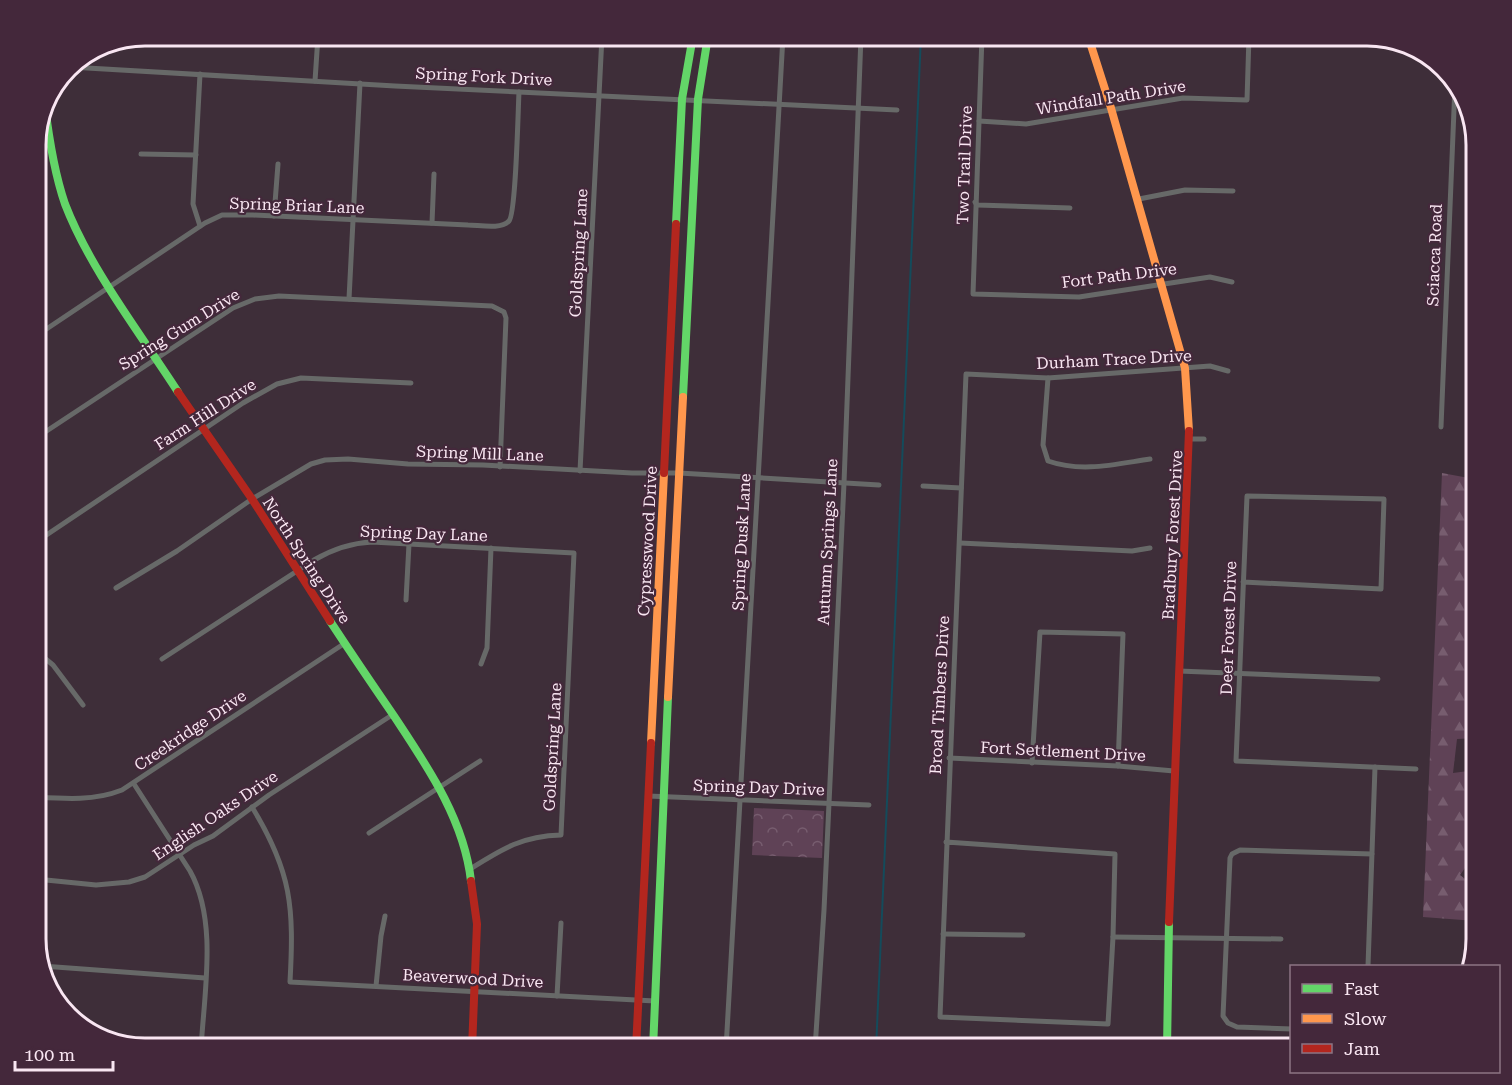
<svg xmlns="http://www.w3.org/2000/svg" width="1512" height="1085" font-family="'Roboto Serif',serif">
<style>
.forest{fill:url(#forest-firs)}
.park{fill:url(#park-crowns)}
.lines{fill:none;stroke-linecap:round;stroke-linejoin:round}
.stream{stroke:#144b5b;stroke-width:2}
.street{stroke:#676968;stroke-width:5}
.fast{stroke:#63d668;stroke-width:8}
.slow{stroke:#ff974d;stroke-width:8}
.jam{stroke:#b3261e;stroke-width:8}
.labels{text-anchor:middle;stroke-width:4.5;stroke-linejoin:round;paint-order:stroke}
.street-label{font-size:16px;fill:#f9e6f2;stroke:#44283b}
.rim{fill:none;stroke:#f9e6f2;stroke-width:3}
</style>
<defs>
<pattern id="forest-firs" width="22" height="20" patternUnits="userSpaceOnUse" patternTransform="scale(1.5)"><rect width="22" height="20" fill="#5f4256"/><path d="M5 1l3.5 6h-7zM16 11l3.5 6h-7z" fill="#775d6f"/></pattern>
<pattern id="park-crowns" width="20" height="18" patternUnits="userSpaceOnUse" patternTransform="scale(1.5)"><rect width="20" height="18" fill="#5f4256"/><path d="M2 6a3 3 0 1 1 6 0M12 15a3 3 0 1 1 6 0" fill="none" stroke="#775d6f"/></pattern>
</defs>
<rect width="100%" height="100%" fill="#3e2e39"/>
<path class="forest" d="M1442 473 1474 479 1476 484V738L1457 739 1453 773 1476 770V873L1465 868 1460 875 1476 887V921L1423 917Z"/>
<path class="park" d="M754 808 824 811 822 858 752 855Z"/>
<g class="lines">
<path class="stream" d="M876 1049 921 36"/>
<g class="street">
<path d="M982 36 973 294 1079 297 1210 277 1232 282"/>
<path d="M70 67 395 86 897 110"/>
<path d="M315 81 318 36"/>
<path d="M979 121 1026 124 1183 98 1247 100 1249 36"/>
<path d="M141 154 196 155"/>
<path d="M975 202 977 205 1070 208"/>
<path d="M1137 202 1139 199 1185 190 1233 191"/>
<path d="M274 216 278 164"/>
<path d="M432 223 434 174"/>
<path d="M200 226 193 204 200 74"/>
<path d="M349 299 360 83"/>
<path d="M36 336 205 223 222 215H253L468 225C479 225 501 230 509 221 516 213 518 110 519 92"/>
<path d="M1048 378 1043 445 1048 461C1082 473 1116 464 1150 459"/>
<path d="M1441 427 1455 85"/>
<path d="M36 438 233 308 255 299 279 296 492 306 504 312 506 318 500 467"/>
<path d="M1190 439H1204"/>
<path d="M580 471 602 36"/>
<path d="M923 486 961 488"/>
<path d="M36 542 243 403 277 384 301 378 411 383"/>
<path d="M960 543 1132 551 1150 548"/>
<path d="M1243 582 1381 589 1384 499 1247 496C1243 584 1240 673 1236 761L1416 769"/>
<path d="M116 588 177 551 252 499 311 464 325 460 348 459 408 464 483 465 632 473H679L879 485"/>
<path d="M406 600 409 544"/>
<path d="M36 651 53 665 83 705"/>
<path d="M162 659 314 560C333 549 350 543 372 542L574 553 561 835C522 836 502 849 470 869"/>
<path d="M481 664 487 648 491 548"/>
<path d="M1179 671 1378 679"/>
<path d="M949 758 1118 766 1174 771"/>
<path d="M1032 763 1040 632 1123 634 1118 766"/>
<path d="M134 784 190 871C218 921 204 993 201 1049"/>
<path d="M648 796 869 805"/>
<path d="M36 797C66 799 94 801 122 790L345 643"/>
<path d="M252 807C292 872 294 908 290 982L655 1001"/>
<path d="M369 833 480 761"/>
<path d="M946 842 1115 854 1113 937 1108 1024 940 1017 966 374 1048 378 1210 366 1228 371"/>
<path d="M36 879 96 885 129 882 145 877 194 845 213 836 269 795 392 715"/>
<path d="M943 934 1023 935"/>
<path d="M1113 937 1281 939"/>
<path d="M42 966 205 978"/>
<path d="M1368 966 1375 767"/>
<path d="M376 986 381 936 385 916"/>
<path d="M557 996 561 923"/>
<path d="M1292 1029 1237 1027 1228 1023 1223 1016 1230 858 1232 854 1240 850 1372 854"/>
<path d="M726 1049 783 36"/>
<path d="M815 1049 824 910 844 483 861 36"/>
</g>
<g class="fast">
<path d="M45 106C49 139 54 172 65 204 90 269 140 333 178 392"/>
<path d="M676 224 682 99 693 36"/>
<path d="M683 397 698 99 708 36"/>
<path d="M330 621C351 653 372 684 394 716 427 766 464 819 471 881"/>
<path d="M653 1049 668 697"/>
<path d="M1167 1049 1169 922"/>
</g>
<g class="slow">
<path d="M1088 36 1111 108 1185 368 1189 431"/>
<path d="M668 697 683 397"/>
<path d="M651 743 664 473"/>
</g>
<g class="jam">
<path d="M178 392 252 499 330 621"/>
<path d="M664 473 676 224"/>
<path d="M471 881 477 924 472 1049"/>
<path d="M1169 922 1189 431"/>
<path d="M636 1049 651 743"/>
</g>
</g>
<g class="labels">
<g class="street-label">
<text transform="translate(484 76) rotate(3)" y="6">Spring Fork Drive</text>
<text transform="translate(1111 97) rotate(-9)" y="6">Windfall Path Drive</text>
<text transform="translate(964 165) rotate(-88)" y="6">Two Trail Drive</text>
<text transform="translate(297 205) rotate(2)" y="6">Spring Briar Lane</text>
<text transform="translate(578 253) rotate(-87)" y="6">Goldspring Lane</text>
<text transform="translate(1434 255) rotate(-88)" y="6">Sciacca Road</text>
<text transform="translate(1119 275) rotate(-7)" y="6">Fort Path Drive</text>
<text transform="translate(179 329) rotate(-32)" y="6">Spring Gum Drive</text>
<text transform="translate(1114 359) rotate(-3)" y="6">Durham Trace Drive</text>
<text transform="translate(205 414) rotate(-33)" y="6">Farm Hill Drive</text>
<text transform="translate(480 453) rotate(2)" y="6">Spring Mill Lane</text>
<text transform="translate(424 533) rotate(2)" y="6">Spring Day Lane</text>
<text transform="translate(1172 535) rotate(-87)" y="6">Bradbury Forest Drive</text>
<text transform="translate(647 541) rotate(-87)" y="6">Cypresswood Drive</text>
<text transform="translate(741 542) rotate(-87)" y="6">Spring Dusk Lane</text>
<text transform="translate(827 542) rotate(-87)" y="6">Autumn Springs Lane</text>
<text transform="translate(307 560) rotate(57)" y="6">North Spring Drive</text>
<text transform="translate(1228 628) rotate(-88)" y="6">Deer Forest Drive</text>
<text transform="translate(939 695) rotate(-87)" y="6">Broad Timbers Drive</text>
<text transform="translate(190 730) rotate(-34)" y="6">Creekridge Drive</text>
<text transform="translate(552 747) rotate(-87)" y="6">Goldspring Lane</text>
<text transform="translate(1063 751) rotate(3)" y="6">Fort Settlement Drive</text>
<text transform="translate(759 787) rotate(2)" y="6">Spring Day Drive</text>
<text transform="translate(215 815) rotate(-34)" y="6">English Oaks Drive</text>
<text transform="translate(473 978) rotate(3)" y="6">Beaverwood Drive</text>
</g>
</g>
<path d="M0 0H1512V1085H0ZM145 46H1367A99 99 0 0 1 1466 145V939A99 99 0 0 1 1367 1038H145A99 99 0 0 1 46 939V145A99 99 0 0 1 145 46Z" fill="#44283b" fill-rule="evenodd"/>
<path class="rim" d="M145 46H1367A99 99 0 0 1 1466 145V939A99 99 0 0 1 1367 1038H145A99 99 0 0 1 46 939V145A99 99 0 0 1 145 46Z"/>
<rect x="1290" y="965" width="210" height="108" fill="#44283b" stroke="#8c7484" stroke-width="1.5"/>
<rect x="1302" y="984" width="30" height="9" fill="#63d668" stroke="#8c7484" stroke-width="1.5"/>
<text x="1344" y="995" font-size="18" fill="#f9e6f2">Fast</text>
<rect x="1302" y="1014" width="30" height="9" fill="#ff974d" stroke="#8c7484" stroke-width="1.5"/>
<text x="1344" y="1025" font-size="18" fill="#f9e6f2">Slow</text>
<rect x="1302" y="1044" width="30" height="9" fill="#b3261e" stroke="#8c7484" stroke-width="1.5"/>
<text x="1344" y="1055" font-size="18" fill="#f9e6f2">Jam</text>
<path d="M15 1061v9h98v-9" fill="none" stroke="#f9e6f2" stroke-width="3"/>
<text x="24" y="1061" font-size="18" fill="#f9e6f2" stroke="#44283b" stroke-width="4.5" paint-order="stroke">100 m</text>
</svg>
